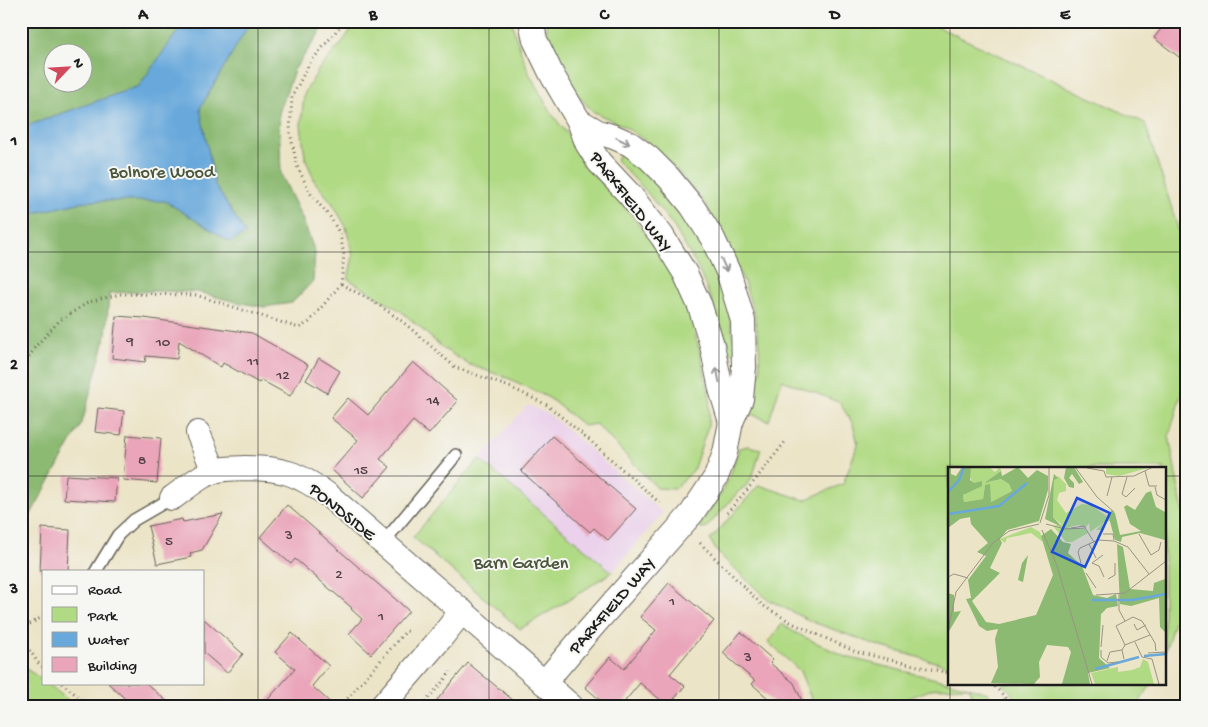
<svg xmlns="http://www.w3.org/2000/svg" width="1208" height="727" font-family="'Gochi Hand',sans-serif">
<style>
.built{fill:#ebd1eb}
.green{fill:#b1da84;stroke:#667b50}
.forest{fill:#8cba72;stroke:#546b47;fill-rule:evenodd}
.water{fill:#68a8db;stroke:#42627c}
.building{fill:#eaa5ba}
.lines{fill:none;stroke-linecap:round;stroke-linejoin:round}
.lane-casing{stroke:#656258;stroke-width:14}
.street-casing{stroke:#656258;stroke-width:26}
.path{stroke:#656258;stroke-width:3;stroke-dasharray:1 4;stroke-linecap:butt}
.lane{stroke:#fff;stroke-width:11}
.street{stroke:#fff;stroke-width:24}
.oneway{stroke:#999}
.grid{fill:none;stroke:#1c1c1c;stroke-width:1;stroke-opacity:0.55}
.labels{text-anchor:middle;stroke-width:4;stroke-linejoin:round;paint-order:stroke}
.number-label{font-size:15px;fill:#503e44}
.park-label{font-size:18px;fill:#49553b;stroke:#f6f6f2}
.street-label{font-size:18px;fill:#1c1c1c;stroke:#f6f6f2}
.inset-river{fill:none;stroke:#68a8db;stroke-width:2.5}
.inset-road{fill:none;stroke:#999483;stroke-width:1}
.view{fill:#1d4ed8;fill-opacity:0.15;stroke:#1d4ed8;stroke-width:2.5}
.inset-edge{fill:none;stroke:#1c1c1c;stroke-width:2.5}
.neatline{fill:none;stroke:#1c1c1c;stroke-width:2}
.grid-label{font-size:16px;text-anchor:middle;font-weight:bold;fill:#1c1c1c}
</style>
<rect width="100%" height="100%" fill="#f6f6f2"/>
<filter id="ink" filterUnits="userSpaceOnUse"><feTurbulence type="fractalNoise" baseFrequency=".02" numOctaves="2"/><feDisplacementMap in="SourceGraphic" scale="10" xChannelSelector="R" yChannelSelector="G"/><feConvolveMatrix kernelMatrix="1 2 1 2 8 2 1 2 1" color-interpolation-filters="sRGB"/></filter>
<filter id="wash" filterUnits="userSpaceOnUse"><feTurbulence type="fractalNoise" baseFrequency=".0096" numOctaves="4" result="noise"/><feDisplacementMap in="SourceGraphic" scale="20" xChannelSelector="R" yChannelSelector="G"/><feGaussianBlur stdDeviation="1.12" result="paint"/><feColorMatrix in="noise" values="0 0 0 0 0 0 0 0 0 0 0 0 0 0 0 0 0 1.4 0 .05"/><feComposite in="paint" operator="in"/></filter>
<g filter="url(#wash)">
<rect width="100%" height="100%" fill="#ece4c7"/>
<path class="built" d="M528 405 550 415 663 513 612 572 479 459Z"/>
<g class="green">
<path d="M357 21H512L515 35 529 73 551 113 568 135 583 165 619 200 645 233 671 273 690 316 701 356 710 398 708 426 693 471 674 489 657 488 596 424 584 426 549 398 510 379 468 364 444 349 401 311 348 279 353 256 346 227 333 204 315 182 305 157 301 125 304 94 319 69 341 44Z"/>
<path d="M545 21H925L1145 123 1187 257V374L1169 436 1187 533V578L1164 655V468H949V666L879 646 810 621 767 599 717 552 710 540 759 485 804 500 843 484 858 444 853 424 839 402 782 380 769 421 748 413 760 372 759 342 754 313 744 282 723 236 705 203 677 171 650 144 625 127 592 111 577 94 563 68 550 40Z"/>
<path d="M620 154 656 184 687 221 710 261 727 302 736 352 725 355 713 304 697 266 674 227 646 191 616 160Z"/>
<path d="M748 446 761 449C756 462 754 484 740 490L705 529 699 527 724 489 731 473 739 448Z"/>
<path d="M479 459 612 572 564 603 520 629 413 537Z"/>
<path d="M782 624 794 632 846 657 969 687 988 693 998 706H977L969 687 935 688 888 706H814L800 671 768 642Z"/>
<path d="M25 668 44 681V683H47L69 701 72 706H21V673Z"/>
<path d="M1002 683H1152L1137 706H1017L1011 692Z"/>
</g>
<path class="forest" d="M21 21H328L294 70 279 113 281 174 302 218 315 252 313 281 292 303 264 307 236 302 197 292 158 291 109 293 106 336 82 423 21 532ZM52 52H82V82H52Z"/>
<path class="water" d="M185 21H251L200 108 215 185 246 234 230 242 165 201H88L21 216V128L139 86Z"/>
<g id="blocks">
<g class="building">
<path d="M1167 21H1187V63L1154 38Z"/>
<path d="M116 316 144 318 252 333 308 365 290 396 261 380 259 383 223 363 221 367 179 341 177 359 146 356 145 362 112 358Z"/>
<path d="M319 358 340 371 327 393 306 380Z"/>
<path d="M413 362 458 401 429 434 413 421 380 459 390 467 363 498 332 470 358 440 331 418 348 398 368 415Z"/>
<path d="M98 408 124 411 121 435 95 432Z"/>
<path d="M127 435 161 438 157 483 123 480Z"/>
<path d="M552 436 636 509 608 540 594 528 590 532 521 471Z"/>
<path d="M66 475 117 478 115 502 64 499Z"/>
<path d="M287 505 409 611 371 654 349 634 362 619 351 609 352 608 295 559 291 564 260 537Z"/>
<path d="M223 514 202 550 190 553 191 557 157 564 148 526 182 519 183 522Z"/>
<path d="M42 528 70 530 68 571H40Z"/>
<path d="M669 583 714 621 670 674 685 686 668 706 640 683 621 706H607L585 687 610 657 624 669 656 630 640 617Z"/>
<path d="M204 619 243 654 227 673 204 653Z"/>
<path d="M741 632 773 660 770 663 794 683 802 701 785 706H777L752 684 755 681 723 653Z"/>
<path d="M292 633 329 666 312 686 334 706H262L295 669 275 652Z"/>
<path d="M468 663 520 706H432Z"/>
<path d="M108 683H146L172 706H133Z"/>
</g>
</g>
</g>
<g filter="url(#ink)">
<use href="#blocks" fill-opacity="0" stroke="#656258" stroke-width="1"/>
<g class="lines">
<defs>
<g id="lane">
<path d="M383 543 456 455"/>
<path d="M96 571 118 535 134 520 172 498"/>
</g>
<g id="street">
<path d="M531 21 535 40 552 75 579 121 587 143 599 162 630 195 662 236 685 273 700 306 712 345 721 389 731 422"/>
<path d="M198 433 214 471"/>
<path d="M172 498C185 489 199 476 214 471 224 468 235 469 245 468 283 468 297 473 328 495L571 706"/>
<path d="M544 683 584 636 692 513 716 477 725 453 731 422 741 399 744 367 743 321 729 274 713 239 692 206 669 178 649 158 630 144 614 137 598 132 579 121"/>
<path d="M382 706 440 639 462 611"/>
</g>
</defs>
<use href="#lane" class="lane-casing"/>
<use href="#street" class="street-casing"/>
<g class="path">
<path d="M341 284 374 302 402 321 455 367 512 388 547 405 586 437 662 505"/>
<path d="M21 370 35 347 60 320 89 302 120 294 196 295 299 328 309 322 341 284 344 255 340 234 330 217 311 194 297 166 290 132 292 97 309 64 342 24 343 21"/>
<path d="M727 513 752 484 785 442"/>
<path d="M700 543 762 605 792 623 856 652 949 673"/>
<path d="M21 636 28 625 44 616"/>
<path d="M21 638 39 664 44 668"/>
<path d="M62 683 82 700 86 706"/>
<path d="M991 683 1004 696 1009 706"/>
<path d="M341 706 406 631 411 632"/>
<path d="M422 706 450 673V671"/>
</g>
<use href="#lane" class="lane"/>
<use href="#street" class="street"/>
</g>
<defs><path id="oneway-shaft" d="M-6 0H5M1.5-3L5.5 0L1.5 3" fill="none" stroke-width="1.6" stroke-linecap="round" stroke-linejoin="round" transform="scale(1.25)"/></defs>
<g class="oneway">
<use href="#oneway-shaft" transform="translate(623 141) rotate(26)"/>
<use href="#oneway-shaft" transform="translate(724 265) rotate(66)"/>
<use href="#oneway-shaft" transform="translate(718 375) rotate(-101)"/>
</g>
</g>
<path class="grid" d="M258 21V706M489 21V706M719 21V706M950 21V468M21 252H1187M21 476H949M1164 476H1187M950 683V706"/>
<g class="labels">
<g class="number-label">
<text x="130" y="345">9</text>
<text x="163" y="346">10</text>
<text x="253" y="365">11</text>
<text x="283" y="379">12</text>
<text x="433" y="404">14</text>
<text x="142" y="464">8</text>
<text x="361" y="474">15</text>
<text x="289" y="539">3</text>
<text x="169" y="545">5</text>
<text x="339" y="578">2</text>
<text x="672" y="605">1</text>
<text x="381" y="620">1</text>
<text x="748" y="661">3</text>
</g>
<g class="park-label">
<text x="162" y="177">Bolnore Wood</text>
<text x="521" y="568">Barn Garden</text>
</g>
<g class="street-label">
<text transform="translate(632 201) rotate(52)" y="6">PARKFIELD WAY</text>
<text transform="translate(343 511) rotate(39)" y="6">PONDSIDE</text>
<text transform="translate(611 605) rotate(-49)" y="6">PARKFIELD WAY</text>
</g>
</g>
<g transform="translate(948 467)">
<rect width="218" height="218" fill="#ece4c7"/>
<path d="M23 0H41L47 5 52 0 53 4 36 16 53 12 61 17 64 24 43 35 37 18 35 32 16 35 15 28 24 22 25 16 20 7ZM158 0 172 1 203 0 171 9 158 7ZM110 9 118 17V24L111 26 109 33 118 46 134 37 143 38 161 51 162 54 155 55 158 56H155L154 63H148L155 56 142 65 141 56 138 60 130 58 118 61 105 58H114L105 50 106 13ZM105 59 137 62 140 66 124 75H118ZM83 60 92 65 95 75 83 66 59 71 57 76 52 72ZM195 192 200 195 206 217H147L143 206 170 200V205L184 203 192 200Z" fill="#b1da84"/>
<path d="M0 0H3V7L8 9 14 0H23L22 13 26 16 34 14V19L15 28 16 35 35 32 37 18 42 17 43 35 64 24 61 17 53 12 36 16 53 4 54 9 70 0 80 11 89 3 100 9V23L91 54 59 63 52 72 54 76 42 101 52 106 24 134 38 155 51 157 88 148 105 108 93 69 103 62 115 75 123 77 120 86 134 99 145 128 159 131 168 127 170 139 159 141 153 147 151 191 162 201 140 206 142 217H114L123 185 120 180 99 178 91 195 92 210 86 217 43 216 50 200 47 172 50 162 39 164 31 159 18 132 23 131 20 113 38 89 29 85 40 76 23 57 22 50 12 52 0 61ZM118 0H126L135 15 131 17 124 7 121 11 126 16V21L121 20 116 11ZM106 7 110 11 106 13 105 50 114 60 97 52ZM203 24 208 40 217 45V73L192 66 174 70 173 75 167 73 161 51 163 43 167 46 172 68 193 64 182 57 176 40 179 38 187 43 198 26ZM169 77 175 80 182 122 205 124 206 116 217 112V165L212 160 211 131 183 139 172 137ZM80 88 75 115 70 113 74 96ZM0 126 6 128V145L13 144 0 166Z" fill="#8cba72"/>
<path class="inset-river" d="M0 25 11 13 16 0M0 47 51 39 79 16M144 133H184L218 127M196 189 218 187M147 202 191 190"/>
<path class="inset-road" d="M127 0 149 30 166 45M139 1 156 4 158 10M197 4 201 19H209M158 10 186 9 205 0M179 10 174 27 178 30 187 21M207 20 209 28 218 33M159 29 164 10M92 56 101 28V0M98 57 117 62 138 61M123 61 136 59 146 75M94 63 109 99 144 217M155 67H165L166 73M191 67 203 88 211 83 213 75M141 77 148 91M155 88 144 96 151 99 156 110M133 96 130 85 132 81 150 73 166 74 180 80 201 107M138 106 148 121M0 110 6 107 20 111M160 112 167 108V96M171 127V143L177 154M148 128 177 126 218 94M186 157 189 163 198 158M0 164 8 125 45 76 61 64 91 57M202 168 177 178 168 159 185 150 194 154 207 176 208 184M187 175 194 190 204 192 211 217M153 180 155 158M153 183V190L160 196 170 195M200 186 218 185M176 192 174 183 177 178M159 194 162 185 174 183"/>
<path class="view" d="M129 31 162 46 137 100 104 85Z"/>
<rect width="218" height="218" class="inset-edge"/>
</g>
<rect width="1208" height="727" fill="none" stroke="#f6f6f2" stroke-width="55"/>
<rect x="42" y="570" width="162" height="115" fill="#f6f6f2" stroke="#9f9f9c"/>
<rect x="52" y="586" width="25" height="8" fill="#ffffff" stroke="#9f9f9c"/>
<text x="88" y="594" font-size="15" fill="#1c1c1c">Road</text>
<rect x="52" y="607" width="25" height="15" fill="#b1da84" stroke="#9f9f9c"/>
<text x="88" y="620" font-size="15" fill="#1c1c1c">Park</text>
<rect x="52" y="632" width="25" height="15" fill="#68a8db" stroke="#9f9f9c"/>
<text x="88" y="644" font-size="15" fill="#1c1c1c">Water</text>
<rect x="52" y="657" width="25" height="15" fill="#eaa5ba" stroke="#9f9f9c"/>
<text x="88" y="670" font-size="15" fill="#1c1c1c">Building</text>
<g transform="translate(68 68) rotate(65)"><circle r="24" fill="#f6f6f2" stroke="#9f9f9c"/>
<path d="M0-4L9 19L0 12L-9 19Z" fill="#d1495b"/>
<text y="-8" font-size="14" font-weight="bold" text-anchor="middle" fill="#1c1c1c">N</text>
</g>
<rect x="28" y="28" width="1152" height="672" class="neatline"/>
<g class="grid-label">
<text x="143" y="19">A</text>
<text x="373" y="19">B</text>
<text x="604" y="19">C</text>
<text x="835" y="19">D</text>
<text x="1065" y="19">E</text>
<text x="14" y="145">1</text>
<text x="14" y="369">2</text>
<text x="14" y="593">3</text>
</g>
</svg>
